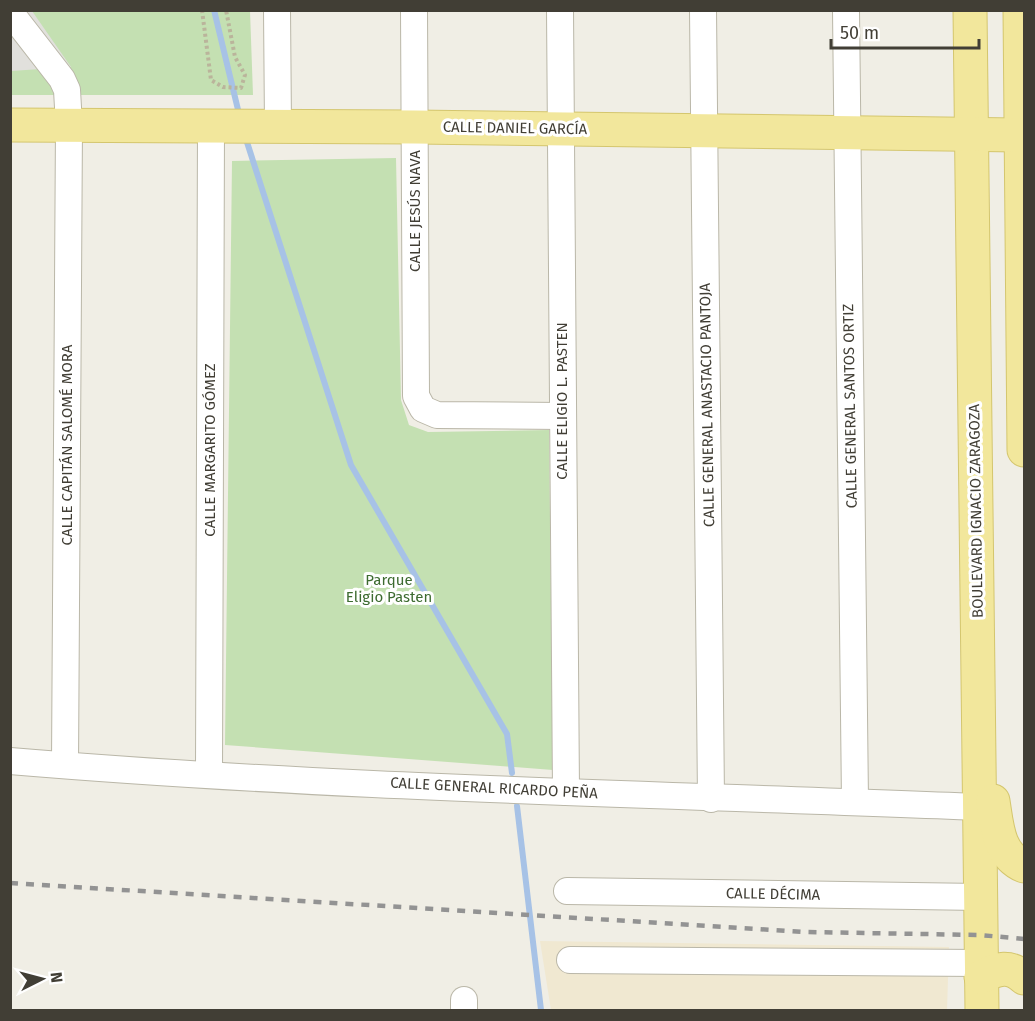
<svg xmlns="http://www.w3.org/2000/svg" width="1035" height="1021" font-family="'Fira Sans',sans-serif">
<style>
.commercial{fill:#f0e8d1}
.green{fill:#c4e0b2}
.parking{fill:#e1e0dc}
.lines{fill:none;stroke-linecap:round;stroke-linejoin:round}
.stream{stroke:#a7c2e6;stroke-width:6}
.minor-casing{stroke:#bab7a8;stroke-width:28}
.major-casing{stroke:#d4c66e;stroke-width:35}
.path{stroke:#bab49b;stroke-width:4;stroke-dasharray:3 3;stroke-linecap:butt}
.minor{stroke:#fff;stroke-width:26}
.major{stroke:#f2e79c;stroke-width:33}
.rail{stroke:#939393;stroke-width:4.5;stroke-dasharray:8 8;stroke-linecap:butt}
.labels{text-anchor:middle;stroke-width:6;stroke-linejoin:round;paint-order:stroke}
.street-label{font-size:15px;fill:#413e35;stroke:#fff}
.park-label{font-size:15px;fill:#3d6b30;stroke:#fff}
</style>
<rect width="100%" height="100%" fill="#f0eee5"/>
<path class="commercial" d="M540 941 949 947 947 1010H551Z"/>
<g class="green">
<path d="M10 11H250L253 95H11Z"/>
<path d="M396 158 401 400 409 425 428 432 549 430 553 770 225 745 232 161Z"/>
</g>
<path class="parking" d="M11 11H32L71 67 11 71Z"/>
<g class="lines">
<g class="stream">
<path d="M214 10 240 118"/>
<path d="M245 136 351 465 507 734 512 773"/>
<path d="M517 806 541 1010"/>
</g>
<defs>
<g id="minor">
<path d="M277 10 278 126"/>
<path d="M414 10 416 396 423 409 437 415 562 416"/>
<path d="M560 10 566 792"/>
<path d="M703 10 711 799"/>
<path d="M846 10 855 802"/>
<path d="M10 12 62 79 67 90 69 125 65 765"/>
<path d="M10 761C332 788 656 794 979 807"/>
<path d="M209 774 211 125"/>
<path d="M567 891 980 897"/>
<path d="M570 960 981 963"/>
<path d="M464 1000V1010"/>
</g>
<g id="major">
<path d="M970 10 982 1010"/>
<path d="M1020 10 1024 450"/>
<path d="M10 125 415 127 1020 135"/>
<path d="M993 801C997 826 998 855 1024 866"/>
<path d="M981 977C998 968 1010 965 1024 978"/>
</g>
</defs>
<use href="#minor" class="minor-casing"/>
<use href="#major" class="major-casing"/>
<path class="path" d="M202 10 211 80 223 87 241 88 245 75 235 57 226 10"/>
<use href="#minor" class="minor"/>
<use href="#major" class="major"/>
<path class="rail" d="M10 883 806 932 980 935 1024 939"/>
</g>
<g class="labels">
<g class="street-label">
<text transform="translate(515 128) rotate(1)" y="5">CALLE DANIEL GARCÍA</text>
<text transform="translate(415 211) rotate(-90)" y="5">CALLE JESÚS NAVA</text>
<text transform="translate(562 401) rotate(-90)" y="5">CALLE ELIGIO L. PASTEN</text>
<text transform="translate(707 405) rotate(-91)" y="5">CALLE GENERAL ANASTACIO PANTOJA</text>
<text transform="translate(850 406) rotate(-91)" y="5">CALLE GENERAL SANTOS ORTIZ</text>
<text transform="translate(67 445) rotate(-90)" y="5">CALLE CAPITÁN SALOMÉ MORA</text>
<text transform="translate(210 450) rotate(-90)" y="5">CALLE MARGARITO GÓMEZ</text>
<text transform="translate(976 511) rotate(-91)" y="5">BOULEVARD IGNACIO ZARAGOZA</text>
<text transform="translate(494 788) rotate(3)" y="5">CALLE GENERAL RICARDO PEÑA</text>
<text transform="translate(773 894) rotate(1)" y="5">CALLE DÉCIMA</text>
</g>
<g class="park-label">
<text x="389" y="585">Parque<tspan x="389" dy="17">Eligio Pasten</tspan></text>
</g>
</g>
<rect width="1035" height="1021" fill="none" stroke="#413e35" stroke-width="24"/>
<g transform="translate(42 979) rotate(84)" stroke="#ffffff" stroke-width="4.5" paint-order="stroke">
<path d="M0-4.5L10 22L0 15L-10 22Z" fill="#413e35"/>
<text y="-9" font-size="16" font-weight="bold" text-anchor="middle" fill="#413e35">N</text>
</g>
<path d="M831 39v9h148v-9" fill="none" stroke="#413e35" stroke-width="3"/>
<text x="840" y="39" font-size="18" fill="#413e35" stroke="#ffffff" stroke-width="4.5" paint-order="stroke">50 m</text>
</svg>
